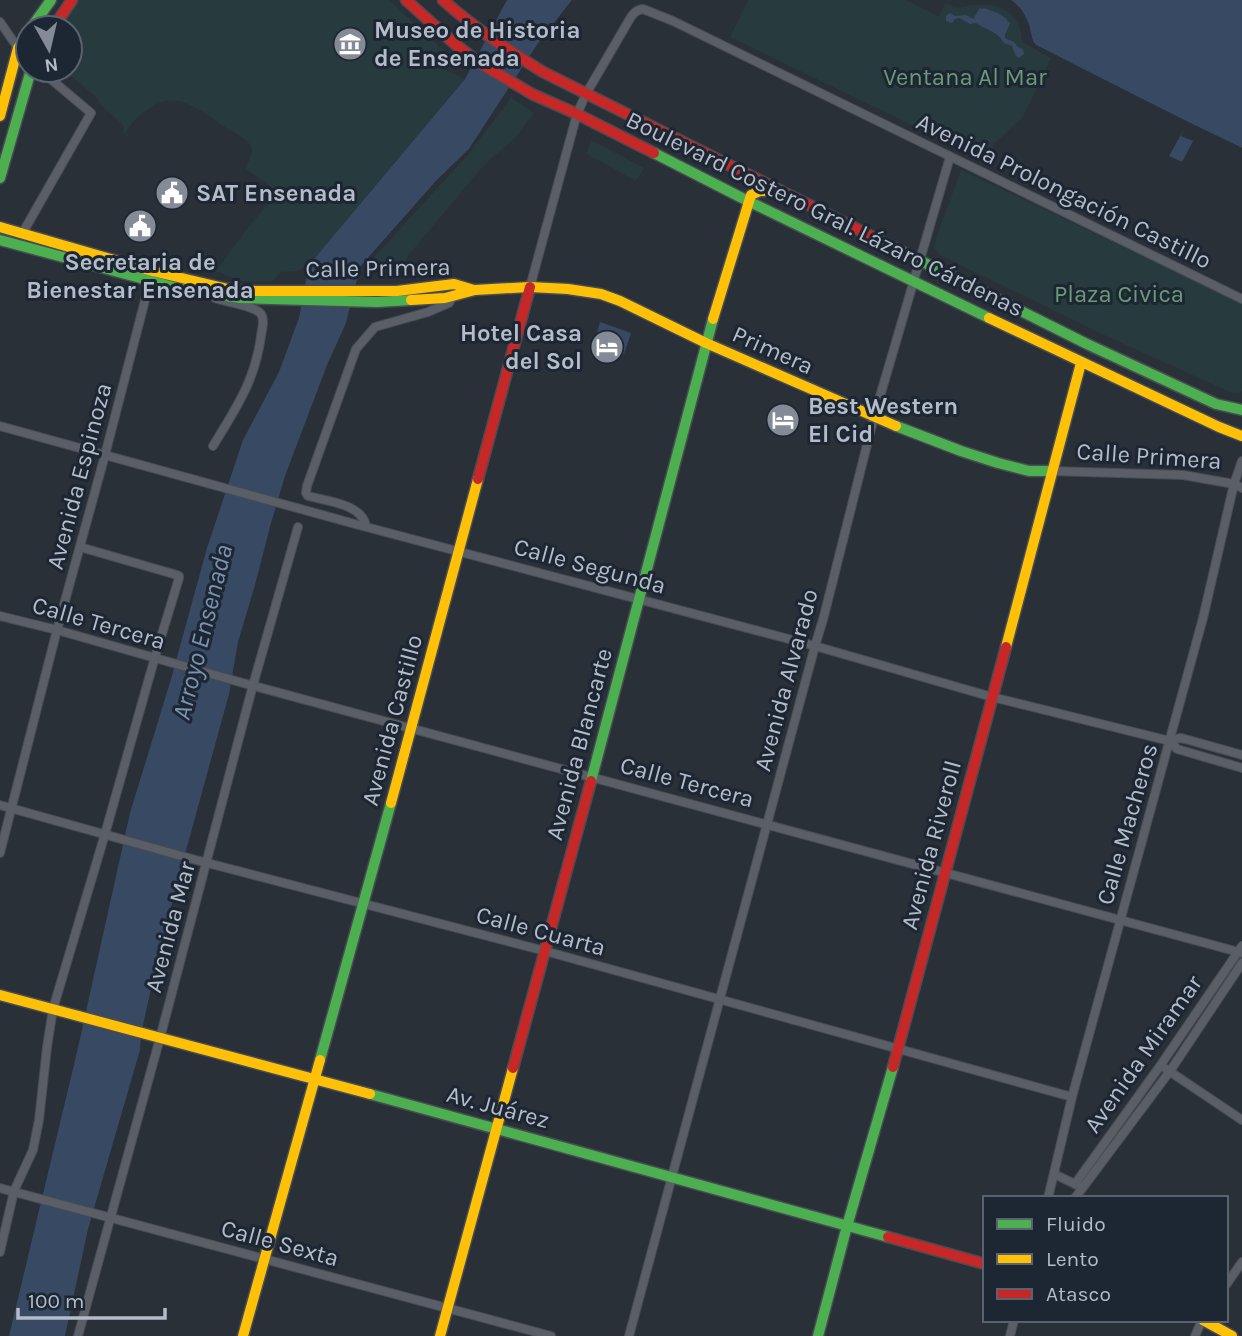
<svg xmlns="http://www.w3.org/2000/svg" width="1242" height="1336" font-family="Karla,sans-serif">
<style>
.green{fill:#273a3e}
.water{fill:#384963}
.pier{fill:#2a3038}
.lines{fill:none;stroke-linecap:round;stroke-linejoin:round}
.street-casing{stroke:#484c53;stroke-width:10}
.fast-casing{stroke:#484c53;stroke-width:13}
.slow-casing{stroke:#484c53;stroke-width:13}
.jam-casing{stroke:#484c53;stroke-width:13}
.street{stroke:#5a5e66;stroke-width:8}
.fast{stroke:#4caf50;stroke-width:10}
.slow{stroke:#ffc107;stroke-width:10}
.jam{stroke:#c62828;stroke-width:10}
.labels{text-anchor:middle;stroke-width:6;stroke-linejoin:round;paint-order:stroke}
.poi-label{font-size:24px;font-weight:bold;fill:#b4bcc9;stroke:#1d2633;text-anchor:start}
.park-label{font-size:24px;fill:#6b9a76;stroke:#1d2633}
.street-label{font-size:24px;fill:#b4bcc9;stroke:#1d2633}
.water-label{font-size:26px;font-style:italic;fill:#7c92b1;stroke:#1d2633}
</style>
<rect width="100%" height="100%" fill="#2a3038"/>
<g class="green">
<path d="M78 0H389L444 51 435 65 465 79 309 265 297 271 281 272 273 281H240L216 271 250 225 279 193 245 168C249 162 253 154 251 147 247 137 233 133 225 127 201 111 175 87 147 110 136 118 132 122 125 134L123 132 124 126 99 103 97 98 64 70H70V28H59Z"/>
<path d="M748 0H905L939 17 945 3 958 8C990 0 1020 4 1022 42L1051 58 1023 117 994 144 986 161 730 37Z"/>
<path d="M511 97 534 113 516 137 484 165 408 256 402 272 365 271 369 263 462 161 504 108Z"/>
<path d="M591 140 644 168 636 181 587 154Z"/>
<path d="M961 170 1242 303V391L1240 393H1232L1102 334 940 255 934 248 936 239Z"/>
</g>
<g class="water">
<path d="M507 0H572L537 45 469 149 437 180 360 267 346 323 327 365 285 476 271 523 255 585 238 642 229 694 179 876 155 971 141 1034 140 1050 88 1229 65 1336H9L77 1052 130 813 171 679 207 548 243 440 279 372 299 318 309 265 465 79Z"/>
<path d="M1011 0H1242V148L1200 128 1182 162 1169 156 1188 122 1036 45C1030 38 1031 32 1028 23 1025 13 1019 6 1011 0Z"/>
<path d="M980 8 982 9 984 8 998 13 1007 19V21L1010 23 1005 35V38L1014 42 1018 47 1023 49 1024 54 1019 58 1016 56 1012 46 1004 43C997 31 988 31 976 23L970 24 960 18 955 19 952 23 946 21V16L950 13 955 16 966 15 973 19Z"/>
<path d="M600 322 631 333 624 354 594 344Z"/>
</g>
<g class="pier">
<path d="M572 0H575L540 47 476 144 466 157 440 182 363 269 361 279 303 278 304 272 359 271 360 267 437 180 469 149 537 45Z"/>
<path d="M1007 0H1011L1021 9 1029 24 1033 42 1036 45 1137 97 1242 148V151L1199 131 1193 141 1181 136 1186 125 1034 48 1029 43 1022 18 1018 11Z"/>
</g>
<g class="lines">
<defs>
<g id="street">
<path d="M0 22 18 48 28 59"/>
<path d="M22 234 91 113 40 70"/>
<path d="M530 287 577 114 586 94 628 22C632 15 635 10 643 9L673 21 1242 299"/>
<path d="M0 426 355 524 815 646 992 697 1170 741 1180 738 1185 739 1242 755"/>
<path d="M213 446C236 408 255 381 261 336 262 329 265 320 261 314 254 305 225 302 215 298"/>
<path d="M1051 471 1183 475 1234 484 1242 488"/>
<path d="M366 526C362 504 327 501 308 496L306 493 307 486 356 349 375 327 428 312 449 303 454 294"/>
<path d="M0 616 57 630 243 683 1242 953"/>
<path d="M1170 741 1177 749 1242 768"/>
<path d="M0 805 196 860 545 951 1072 1097"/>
<path d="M0 853 57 630 105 455 151 277"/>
<path d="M1166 1069 1242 1120"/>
<path d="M1054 1174 1077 1185"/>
<path d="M1075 1184 1160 1066 1242 946"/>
<path d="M0 1188 551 1336"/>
<path d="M1048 1198 1072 1097 1203 618 1234 484 1242 461"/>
<path d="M1075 1198 1170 1071 1242 963"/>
<path d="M0 1252 14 1191 33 1150 39 1120 47 1047 53 1009 105 834 155 657 179 578V576L177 575 80 547"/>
<path d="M1226 1285 1242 1262"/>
<path d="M78 1336 160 1038 253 685 298 527"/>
<path d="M629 1336 815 646 824 616 874 417 950 157"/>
<path d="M1010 1336 1014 1320"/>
<path d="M1195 1336 1202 1320"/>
</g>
<g id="fast">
<path d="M31 28 51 0"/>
<path d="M654 153 748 201 989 318"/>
<path d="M0 178 31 70"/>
<path d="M0 240 181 289 240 298 377 302 411 300"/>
<path d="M879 240 1087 344 1216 404 1242 410"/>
<path d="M896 426 961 451 998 463 1029 471H1051"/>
<path d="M591 781 713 319"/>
<path d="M320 1060 391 803"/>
<path d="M370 1094 888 1237"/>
<path d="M818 1336 847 1226 893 1067"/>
</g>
<g id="slow">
<path d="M0 116 18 48 28 33"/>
<path d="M0 227 152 271 228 289 255 291H397L454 284 474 290"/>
<path d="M411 300 445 298 475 290 530 287 568 289 601 294 620 301 706 343 896 426"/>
<path d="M989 318 1219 427 1242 436"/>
<path d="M713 319 751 195 760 191H779"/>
<path d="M1006 647 1081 363"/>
<path d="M391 803 478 479"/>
<path d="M0 995 370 1094"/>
<path d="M1203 1320 1232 1336"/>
<path d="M243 1336 320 1060"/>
<path d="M440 1336 513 1068"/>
</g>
<g id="jam">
<path d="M406 0 456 45 478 62 532 94 577 114 654 153"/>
<path d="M443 0C474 28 508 50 543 72L879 240"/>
<path d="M53 28 72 0"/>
<path d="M478 479 530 287"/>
<path d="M893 1067 1006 647"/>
<path d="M513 1068 591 781"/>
<path d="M888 1237 985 1264"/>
</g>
</defs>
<use href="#street" class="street-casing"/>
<use href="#fast" class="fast-casing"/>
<use href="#slow" class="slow-casing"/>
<use href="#jam" class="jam-casing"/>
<use href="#street" class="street"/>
<use href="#fast" class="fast"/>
<use href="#slow" class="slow"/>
<use href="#jam" class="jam"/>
</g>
<defs>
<symbol id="museum-disc" viewBox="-11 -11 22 22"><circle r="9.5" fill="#848b96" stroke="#1d2633"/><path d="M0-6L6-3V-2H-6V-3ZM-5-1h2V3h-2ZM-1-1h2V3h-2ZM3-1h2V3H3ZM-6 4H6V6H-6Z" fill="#fff"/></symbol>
<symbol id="civic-disc" viewBox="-11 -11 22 22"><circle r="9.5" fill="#848b96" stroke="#1d2633"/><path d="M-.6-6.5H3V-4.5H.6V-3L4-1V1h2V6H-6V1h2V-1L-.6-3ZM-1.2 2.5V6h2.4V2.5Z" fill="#fff"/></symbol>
<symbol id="hotel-disc" viewBox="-11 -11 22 22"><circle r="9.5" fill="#848b96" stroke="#1d2633"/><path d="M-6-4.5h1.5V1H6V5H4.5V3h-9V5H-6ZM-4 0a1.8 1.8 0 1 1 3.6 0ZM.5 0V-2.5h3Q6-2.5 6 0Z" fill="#fff"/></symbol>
</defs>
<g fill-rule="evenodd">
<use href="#museum-disc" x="331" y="25" width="38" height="38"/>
<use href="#civic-disc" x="153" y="174" width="38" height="38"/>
<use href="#civic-disc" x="121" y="207" width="38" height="38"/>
<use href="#hotel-disc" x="588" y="328" width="38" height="38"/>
<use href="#hotel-disc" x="764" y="401" width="38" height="38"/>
</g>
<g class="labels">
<g class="poi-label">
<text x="374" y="38">Museo de Historia<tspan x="374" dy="28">de Ensenada</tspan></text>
<text x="196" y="201">SAT Ensenada</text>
<text x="140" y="270" text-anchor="middle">Secretaria de<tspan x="140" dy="28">Bienestar Ensenada</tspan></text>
<text x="582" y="341" text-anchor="end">Hotel Casa<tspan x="582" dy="28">del Sol</tspan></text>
<text x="808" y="414">Best Western<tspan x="808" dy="28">El Cid</tspan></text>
</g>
<g class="park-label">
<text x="965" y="85">Ventana Al Mar</text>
<text x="1119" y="302">Plaza Civica</text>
</g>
<g class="street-label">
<text transform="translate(1064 191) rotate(26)" y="8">Avenida Prolongación Castillo</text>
<text transform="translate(825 214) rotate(26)" y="8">Boulevard Costero Gral. Lázaro Cárdenas</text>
<text transform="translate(378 268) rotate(-1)" y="8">Calle Primera</text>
<text transform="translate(773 350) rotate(24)" y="8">Primera</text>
<text transform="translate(1149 456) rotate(4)" y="8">Calle Primera</text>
<text transform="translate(79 476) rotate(-75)" y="8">Avenida Espinoza</text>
<text transform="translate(590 566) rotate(15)" y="8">Calle Segunda</text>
<text transform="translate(99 623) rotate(16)" y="8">Calle Tercera</text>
<text transform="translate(786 680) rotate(-75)" y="8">Avenida Alvarado</text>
<text transform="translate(392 720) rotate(-75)" y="8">Avenida Castillo</text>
<text transform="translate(579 744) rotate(-75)" y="8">Avenida Blancarte</text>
<text transform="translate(687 782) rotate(15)" y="8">Calle Tercera</text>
<text transform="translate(1127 824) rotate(-74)" y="8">Calle Macheros</text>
<text transform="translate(931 845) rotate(-75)" y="8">Avenida Riveroll</text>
<text transform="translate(170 927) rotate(-75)" y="8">Avenida Mar</text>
<text transform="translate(541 931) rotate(15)" y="8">Calle Cuarta</text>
<text transform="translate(1143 1054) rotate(-55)" y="8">Avenida Miramar</text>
<text transform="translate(498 1107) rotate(15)" y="8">Av. Juárez</text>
<text transform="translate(280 1243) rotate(15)" y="8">Calle Sexta</text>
</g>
<g class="water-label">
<text transform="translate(202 632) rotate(-76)" y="9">Arroyo Ensenada</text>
</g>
</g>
<rect x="983" y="1196" width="245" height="126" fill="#1d2633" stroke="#59626f" stroke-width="2"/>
<rect x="997" y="1219" width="35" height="10" fill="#4caf50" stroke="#59626f" stroke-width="2"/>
<text x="1046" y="1231" font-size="21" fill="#b4bcc9">Fluido</text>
<rect x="997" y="1254" width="35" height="10" fill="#ffc107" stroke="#59626f" stroke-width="2"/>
<text x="1046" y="1266" font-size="21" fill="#b4bcc9">Lento</text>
<rect x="997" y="1289" width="35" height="10" fill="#c62828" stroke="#59626f" stroke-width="2"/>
<text x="1046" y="1301" font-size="21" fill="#b4bcc9">Atasco</text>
<g transform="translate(49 49) rotate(172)"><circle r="33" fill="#1d2633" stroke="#59626f" stroke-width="2"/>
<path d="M0-5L12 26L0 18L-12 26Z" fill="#848b96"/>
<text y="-10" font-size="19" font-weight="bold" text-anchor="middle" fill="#b4bcc9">N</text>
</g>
<path d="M18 1308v10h147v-10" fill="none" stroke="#b4bcc9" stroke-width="3.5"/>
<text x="28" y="1308" font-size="21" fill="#b4bcc9" stroke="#1d2633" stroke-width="5" paint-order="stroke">100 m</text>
</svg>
